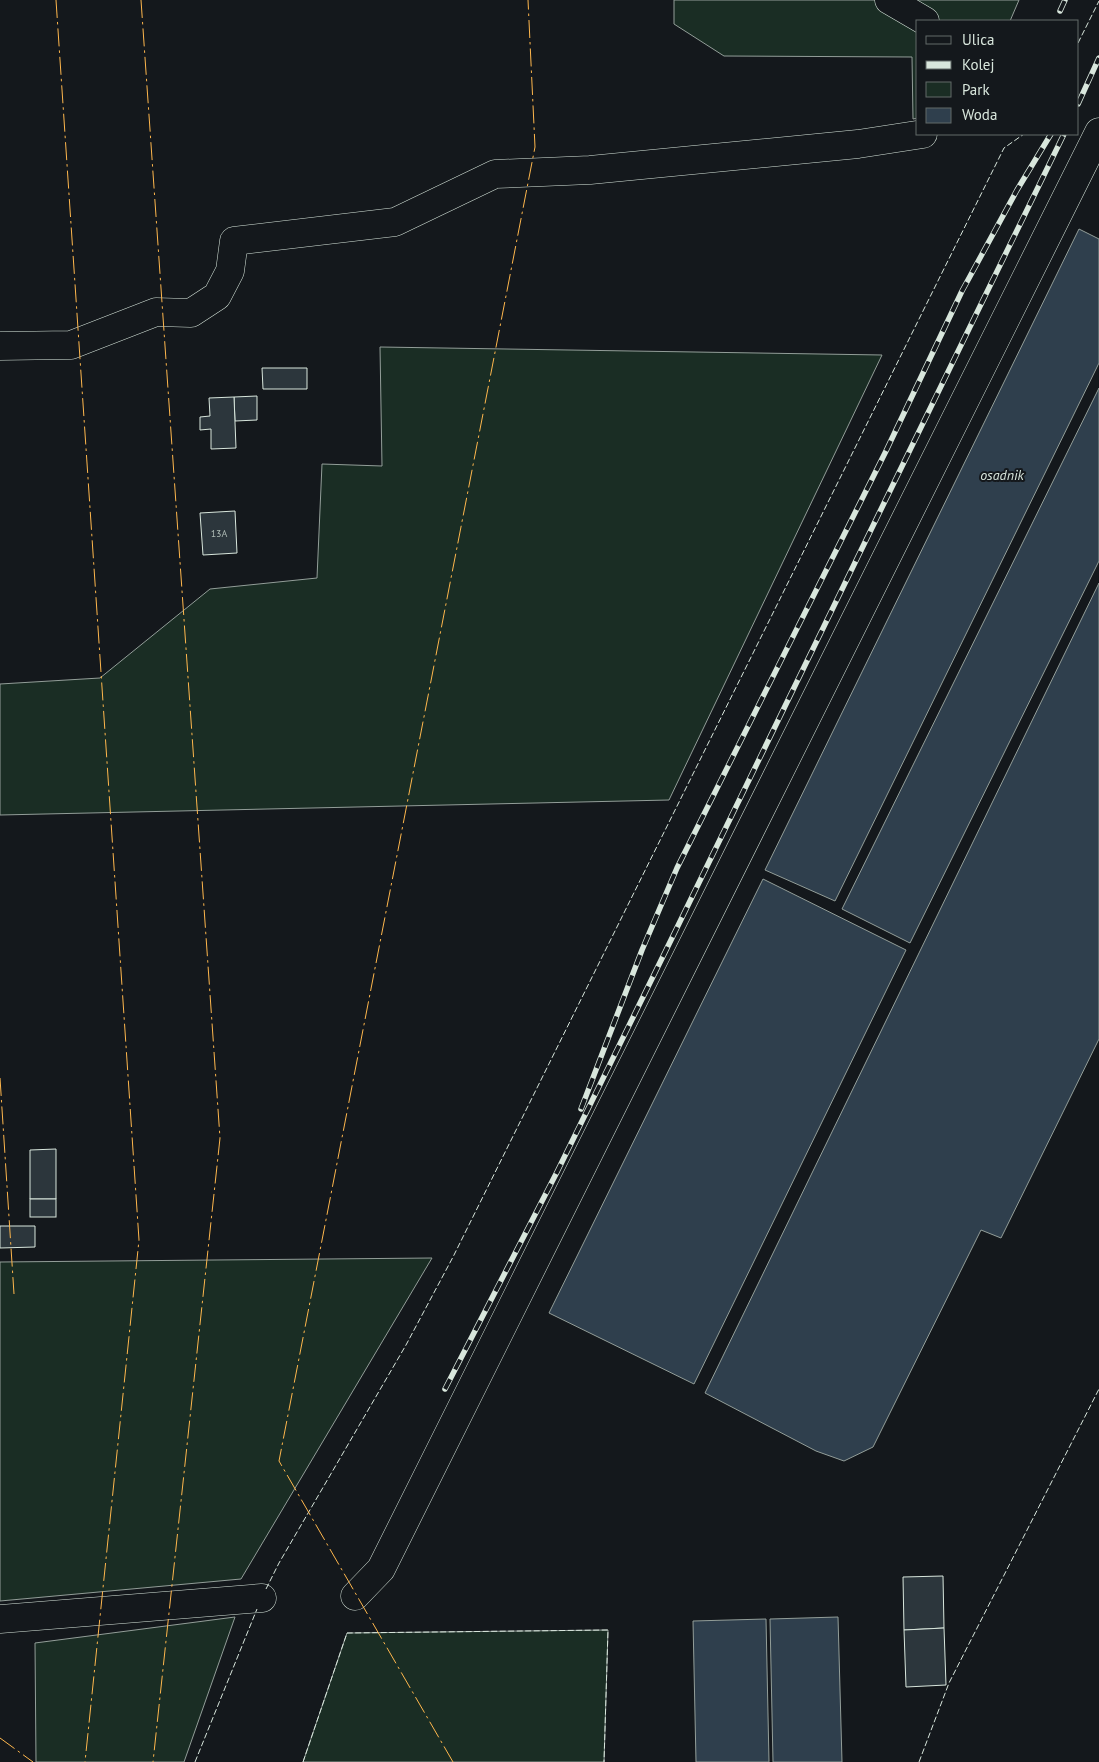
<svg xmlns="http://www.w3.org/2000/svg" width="1099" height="1762" font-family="'PT Sans',sans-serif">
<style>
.green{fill:#1a2d24;stroke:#939e99}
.water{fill:#2f3f4d;stroke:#939e99}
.building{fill:#2c363c;stroke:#d8e6dc}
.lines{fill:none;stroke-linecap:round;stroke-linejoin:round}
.minor-casing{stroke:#d8e6dc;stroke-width:29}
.minor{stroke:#14181c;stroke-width:28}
.rail-casing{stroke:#d8e6dc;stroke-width:5.5}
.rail{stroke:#14181c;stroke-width:4;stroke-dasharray:11;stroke-linecap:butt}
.fence{stroke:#d8e6dc;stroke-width:1;stroke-dasharray:6 2.5;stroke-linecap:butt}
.power{stroke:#ffb74d;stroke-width:1;stroke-dasharray:18 4 2.5 4;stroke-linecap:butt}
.labels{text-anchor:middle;stroke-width:4;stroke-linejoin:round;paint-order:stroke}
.number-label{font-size:10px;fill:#adbab4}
.water-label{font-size:14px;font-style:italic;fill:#d8e6dc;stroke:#14181c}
</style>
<rect width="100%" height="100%" fill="#14181c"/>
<g class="green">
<path d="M674 0H1019L1010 21H918V118L913 119 912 57 724 56 674 24Z"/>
<path d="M380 347 882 355 669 800 0 815V684L100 678 210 589 317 578 322 464 382 466Z"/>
<path d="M432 1258 241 1579 0 1601V1262Z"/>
<path d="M235 1617 184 1762H36L35 1643Z"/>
<path d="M608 1630 604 1762H303L347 1633Z"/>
</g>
<g class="water">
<path d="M1079 229 1099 239V363L835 901 765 870Z"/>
<path d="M1099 388V561L910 943 842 909Z"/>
<path d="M1099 583V1039L1001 1238 981 1230 873 1447 844 1461 816 1451 705 1393Z"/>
<path d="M763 879 906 950 694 1384 549 1313Z"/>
<path d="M838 1617 842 1762H773L770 1619Z"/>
<path d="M766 1619 769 1762H696L693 1621Z"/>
</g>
<g class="building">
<path d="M262 368H307V389H263Z"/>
<path d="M257 396V420L235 421 234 397Z"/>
<path d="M234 397 236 448 211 449V429L200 430V417L210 416 209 398Z"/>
<path d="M235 511 237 553 203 555 200 513Z"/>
<path d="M56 1149V1199H30V1150Z"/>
<rect x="30" y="1199" width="26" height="18"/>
<path d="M0 1226H35V1247L0 1248Z"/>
<path d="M943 1576 944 1628 904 1630 903 1577Z"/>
<path d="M944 1628 946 1685 906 1687 904 1630Z"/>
</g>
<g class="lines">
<defs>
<g id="minor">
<path d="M889 0 925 21"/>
<path d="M0 346 71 345 156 312 191 313 217 296 230 271 234 241 395 222 495 174 590 170 858 144 923 134"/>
<path d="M355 1596 381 1569 1099 132"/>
<path d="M0 1619 262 1598"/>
</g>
</defs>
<use href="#minor" class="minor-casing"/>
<use href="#minor" class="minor"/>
<defs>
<g id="rail">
<path d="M1060 11 1065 0"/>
<path d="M1078 104 1099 58"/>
<path d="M581 1109 642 950 677 868 886 451 962 291 1017 190 1051 134"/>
<path d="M445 1389 557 1172 671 940 1064 134"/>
</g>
</defs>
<use href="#rail" class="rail-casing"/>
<use href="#rail" class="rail"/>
<g class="fence">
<path d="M1078 43 1099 1"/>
<path d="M266 1589 279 1563 406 1345 453 1257 1004 148 1024 134"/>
<path d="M195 1762 257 1609"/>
<path d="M303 1762 347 1633 608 1630 604 1762"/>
<path d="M919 1762 949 1683 1099 1389"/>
</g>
<g class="power">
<path d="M56 0 139 1240 85 1762"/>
<path d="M141 0 220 1138 153 1762"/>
<path d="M0 1078 14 1294"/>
<path d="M0 1738 33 1762"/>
<path d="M453 1762 279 1461 535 147 528 0"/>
</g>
</g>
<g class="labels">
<g class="number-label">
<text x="219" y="537">13A</text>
</g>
<g class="water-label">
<text x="1002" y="480">osadnik</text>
</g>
</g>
<rect x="916" y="20" width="162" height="115" fill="#14181c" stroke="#626a69"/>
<rect x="926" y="36" width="25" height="8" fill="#14181c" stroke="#626a69"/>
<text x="962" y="45" font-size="15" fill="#d8e6dc">Ulica</text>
<rect x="926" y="61" width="25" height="8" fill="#d8e6dc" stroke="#626a69"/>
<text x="962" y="70" font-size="15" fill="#d8e6dc">Kolej</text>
<rect x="926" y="82" width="25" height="15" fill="#1a2d24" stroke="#626a69"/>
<text x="962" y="95" font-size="15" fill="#d8e6dc">Park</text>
<rect x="926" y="108" width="25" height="15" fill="#2f3f4d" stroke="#626a69"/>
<text x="962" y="120" font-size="15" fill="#d8e6dc">Woda</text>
</svg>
